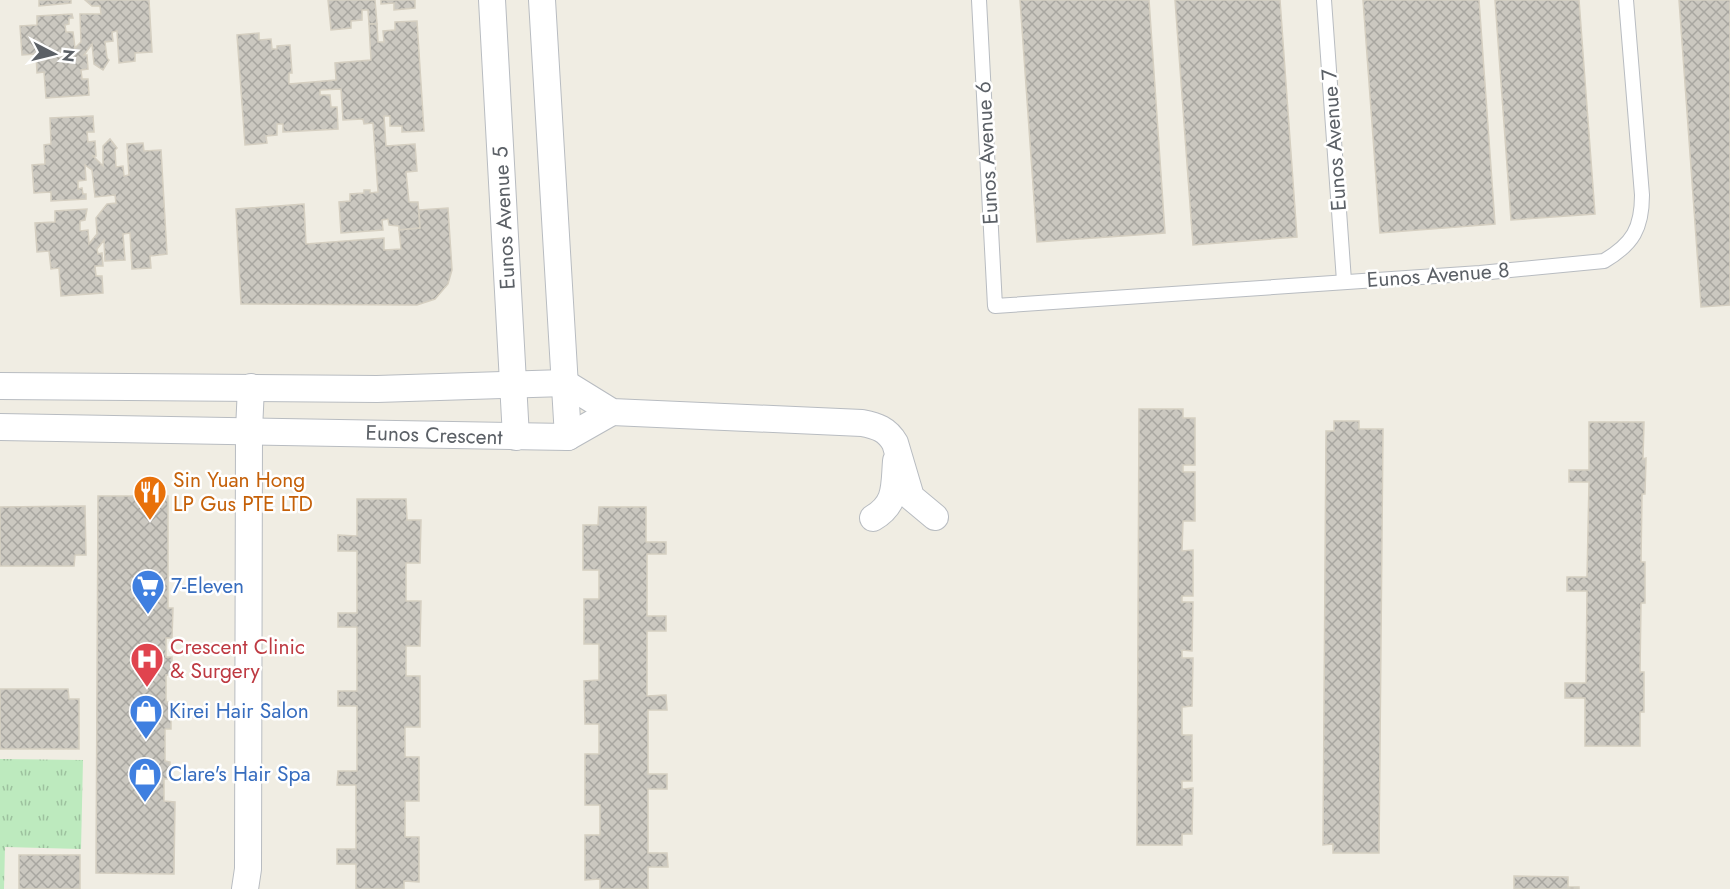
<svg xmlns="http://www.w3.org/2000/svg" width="1730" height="889" font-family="Jost,sans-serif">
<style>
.grass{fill:url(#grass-tufts)}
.building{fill:url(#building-cross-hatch);stroke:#d5cfc1;stroke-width:1.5}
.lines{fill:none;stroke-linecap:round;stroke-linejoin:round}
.lane-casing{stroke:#b8bcc1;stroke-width:16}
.street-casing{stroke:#b8bcc1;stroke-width:28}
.lane{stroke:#fff;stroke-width:14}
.street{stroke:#fff;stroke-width:26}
.labels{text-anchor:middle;stroke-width:5;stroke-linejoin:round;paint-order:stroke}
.street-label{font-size:21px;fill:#5b6066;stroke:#fff}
.food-label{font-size:21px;fill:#c56008;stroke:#fff;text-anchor:start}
.shop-label{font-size:21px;fill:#366cbe;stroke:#fff;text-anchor:start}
.health-label{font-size:21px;fill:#be3a42;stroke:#fff;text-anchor:start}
</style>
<defs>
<pattern id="grass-tufts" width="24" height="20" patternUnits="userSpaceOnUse" patternTransform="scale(1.5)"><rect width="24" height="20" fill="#bdeabe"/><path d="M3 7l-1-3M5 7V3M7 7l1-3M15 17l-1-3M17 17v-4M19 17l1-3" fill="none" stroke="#9dc19e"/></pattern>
<pattern id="building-cross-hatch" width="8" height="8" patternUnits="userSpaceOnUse" patternTransform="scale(1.5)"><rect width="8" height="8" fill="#cbc8c0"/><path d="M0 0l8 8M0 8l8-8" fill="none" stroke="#a8a6a0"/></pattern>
</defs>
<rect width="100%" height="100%" fill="#f0ede3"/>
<path class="grass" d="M0 759 83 760 81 849 5 847 4 889H0Z"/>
<g class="building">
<path d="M39 0H71V3L39 6Z"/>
<path d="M85 0H149L152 52 135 53V61L119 63 117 31 112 32 113 41 105 42 107 58 109 60 103 70 94 64 92 44 84 55H87L88 69 81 70 82 79H88L89 95 46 98 44 72 37 73 36 54 22 55 20 26 37 25V16L72 14 73 18H69V24L65 25 66 32H73L75 48 81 42 80 14H101L100 6H92Z"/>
<path d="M328 0H375L377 24H369L368 10H362V20L351 21V28L331 30Z"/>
<path d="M381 0H415V8L394 10V3L381 4Z"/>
<path d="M1020 0H1149L1165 233 1037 242Z"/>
<path d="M1175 0H1280L1297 237 1193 245Z"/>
<path d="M1363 0H1479L1495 224 1380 233Z"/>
<path d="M1495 0H1579L1595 214 1511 220Z"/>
<path d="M1679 0H1730V305L1701 307Z"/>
<path d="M417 21 424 131 402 132V126H390V116H384L386 146 415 144 417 171 406 172 409 202H418L420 228 399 230V226L389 225 388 219 382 220 383 230 341 233 339 202 350 201V194L364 193V190H370V193L378 192 373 123 364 124 363 119 343 120 341 89 320 90V95H330L331 107H337L338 129 283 132V124H277V135L266 136 267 143 245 145 237 35 259 33V40L271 39 272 49H277V46L290 45 292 73H289V84L336 80 335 63 371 60 369 24H377L378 42H384L383 31 395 30V22Z"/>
<path d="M93 116 94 132H87L88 142 95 141 96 156H93L103 166V146L110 139 117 148 115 150 116 167 123 166 124 176 129 175 127 144 143 143 144 151 161 150 167 254 150 256 151 268 132 269 130 233 123 234 125 260 105 261 104 240 97 249 98 254 102 253 103 266H95L96 276H102L103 293 61 296 59 268 51 269 49 251 37 252 35 223 55 222V211L87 209 85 220 80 221V231L88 230 89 244 97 234 96 218 107 204 116 203 115 195 95 197 92 170 85 165 86 180 78 181V189L82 188 83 194H86V199L51 201V192L34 193 32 165 45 164 44 145 51 144 50 118Z"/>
<path d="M304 204 306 244 384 238V250L401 249 399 230 420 228 419 210 448 208 452 270 448 284 435 299 417 305 241 304 236 209Z"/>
<path d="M1139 409H1183V418H1195V465H1183V472H1195V521H1183L1182 551 1193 550V596H1182V602H1193L1192 651 1182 650V658H1193L1192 706 1182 707V735H1192V781H1182V789L1193 788 1192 834H1182V845H1137Z"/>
<path d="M1334 421H1359V429H1383L1379 853H1333V844L1323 845 1326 431H1334Z"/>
<path d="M1589 422H1644L1643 459 1646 458 1645 494H1642L1641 562H1645V603H1641L1640 672H1644V712H1640V746H1585V698H1565V683H1586L1587 591H1567V577H1587L1589 482H1569V470H1589Z"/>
<path d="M98 496H168V608H173L172 638H166V657H172V675H166V702H171V729H165V761L170 762V779H164V801L175 802 174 874 96 873Z"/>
<path d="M357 499H406L407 520H421L420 563H406V601H421L420 646H406V676H420V727H405V757H419V801H405V837H419V882L404 881V889H356V864H337V849H356V785H337L338 771H357V706H338V691H357V627H338V613H357V551H338V535L357 536Z"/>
<path d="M85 506 86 555H75L74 566H0V507Z"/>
<path d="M599 507H646V542H666V554H647V616H666V631H647V696L666 695 667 710H648V774H667V789H648V853H667L668 867H648V889H600V879L585 880V835H600V805H585V754H599V724H585L584 681 599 680V644H584V599H599V570H583V525H598Z"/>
<path d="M0 689H68L69 699H79V749H0Z"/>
<rect x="19" y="855" width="61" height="34"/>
<path d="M1514 876 1568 877V887H1579V889H1514Z"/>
</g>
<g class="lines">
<defs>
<g id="lane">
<path d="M979 0 995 306 1480 273 1604 261C1633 244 1642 228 1642 195L1626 0"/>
<path d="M1324 0 1344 281"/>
</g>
<g id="street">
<path d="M492 0 516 437"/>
<path d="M542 0 568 437"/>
<path d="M0 386 377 389 565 383 612 412 862 423C877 426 887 429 895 443L911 497 935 517"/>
<path d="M0 427 568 437 612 412"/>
<path d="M873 518C897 504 894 486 896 461"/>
<path d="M245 889 248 869 249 430 251 387"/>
</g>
</defs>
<use href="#lane" class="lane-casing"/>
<use href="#street" class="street-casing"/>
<use href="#lane" class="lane"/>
<use href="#street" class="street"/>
</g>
<defs>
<symbol id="restaurant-pin" viewBox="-11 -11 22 30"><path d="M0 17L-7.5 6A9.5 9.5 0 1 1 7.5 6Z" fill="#e8710a" stroke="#fff"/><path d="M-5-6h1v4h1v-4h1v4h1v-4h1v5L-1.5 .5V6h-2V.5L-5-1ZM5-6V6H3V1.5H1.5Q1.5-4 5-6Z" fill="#fff"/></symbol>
<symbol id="supermarket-pin" viewBox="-11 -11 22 30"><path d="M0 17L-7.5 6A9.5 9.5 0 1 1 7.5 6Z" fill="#3f7fe0" stroke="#fff"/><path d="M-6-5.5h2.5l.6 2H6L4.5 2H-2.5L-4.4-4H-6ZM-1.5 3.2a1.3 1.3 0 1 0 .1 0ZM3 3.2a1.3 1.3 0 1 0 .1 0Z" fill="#fff"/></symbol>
<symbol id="hospital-pin" viewBox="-11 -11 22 30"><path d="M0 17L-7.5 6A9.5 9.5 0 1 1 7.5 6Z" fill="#e0444e" stroke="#fff"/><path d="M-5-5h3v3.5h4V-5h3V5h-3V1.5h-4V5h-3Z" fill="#fff"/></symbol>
<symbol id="shop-pin" viewBox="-11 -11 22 30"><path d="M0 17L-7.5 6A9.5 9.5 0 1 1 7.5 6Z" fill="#3f7fe0" stroke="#fff"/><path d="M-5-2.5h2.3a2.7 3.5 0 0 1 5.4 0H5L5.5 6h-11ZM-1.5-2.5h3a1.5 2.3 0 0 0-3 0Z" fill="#fff"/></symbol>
</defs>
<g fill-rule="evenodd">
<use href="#restaurant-pin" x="131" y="473" width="38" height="52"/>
<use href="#supermarket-pin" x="129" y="567" width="38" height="52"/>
<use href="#hospital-pin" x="128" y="640" width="38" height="52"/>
<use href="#shop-pin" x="127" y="692" width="38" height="52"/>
<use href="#shop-pin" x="126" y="755" width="38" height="52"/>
</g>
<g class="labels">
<g class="street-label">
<text transform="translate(1334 140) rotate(-94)" y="7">Eunos Avenue 7</text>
<text transform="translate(987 153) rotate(-93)" y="7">Eunos Avenue 6</text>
<text transform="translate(504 218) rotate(-93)" y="7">Eunos Avenue 5</text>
<text transform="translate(1438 275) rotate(-4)" y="7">Eunos Avenue 8</text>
<text transform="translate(434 435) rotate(2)" y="7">Eunos Crescent</text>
</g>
<g class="food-label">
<text x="173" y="487">Sin Yuan Hong<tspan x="173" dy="24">LP Gus PTE LTD</tspan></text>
</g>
<g class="shop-label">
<text x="171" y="593">7-Eleven</text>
<text x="169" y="718">Kirei Hair Salon</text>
<text x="168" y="781">Clare's Hair Spa</text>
</g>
<g class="health-label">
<text x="170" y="654">Crescent Clinic<tspan x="170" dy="24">&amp; Surgery</tspan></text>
</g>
</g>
<g transform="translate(54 54) rotate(97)" stroke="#ffffff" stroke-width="4.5" paint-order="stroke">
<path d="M0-4.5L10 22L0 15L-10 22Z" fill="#5b6066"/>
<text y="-9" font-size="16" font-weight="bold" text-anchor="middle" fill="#5b6066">N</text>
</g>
</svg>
